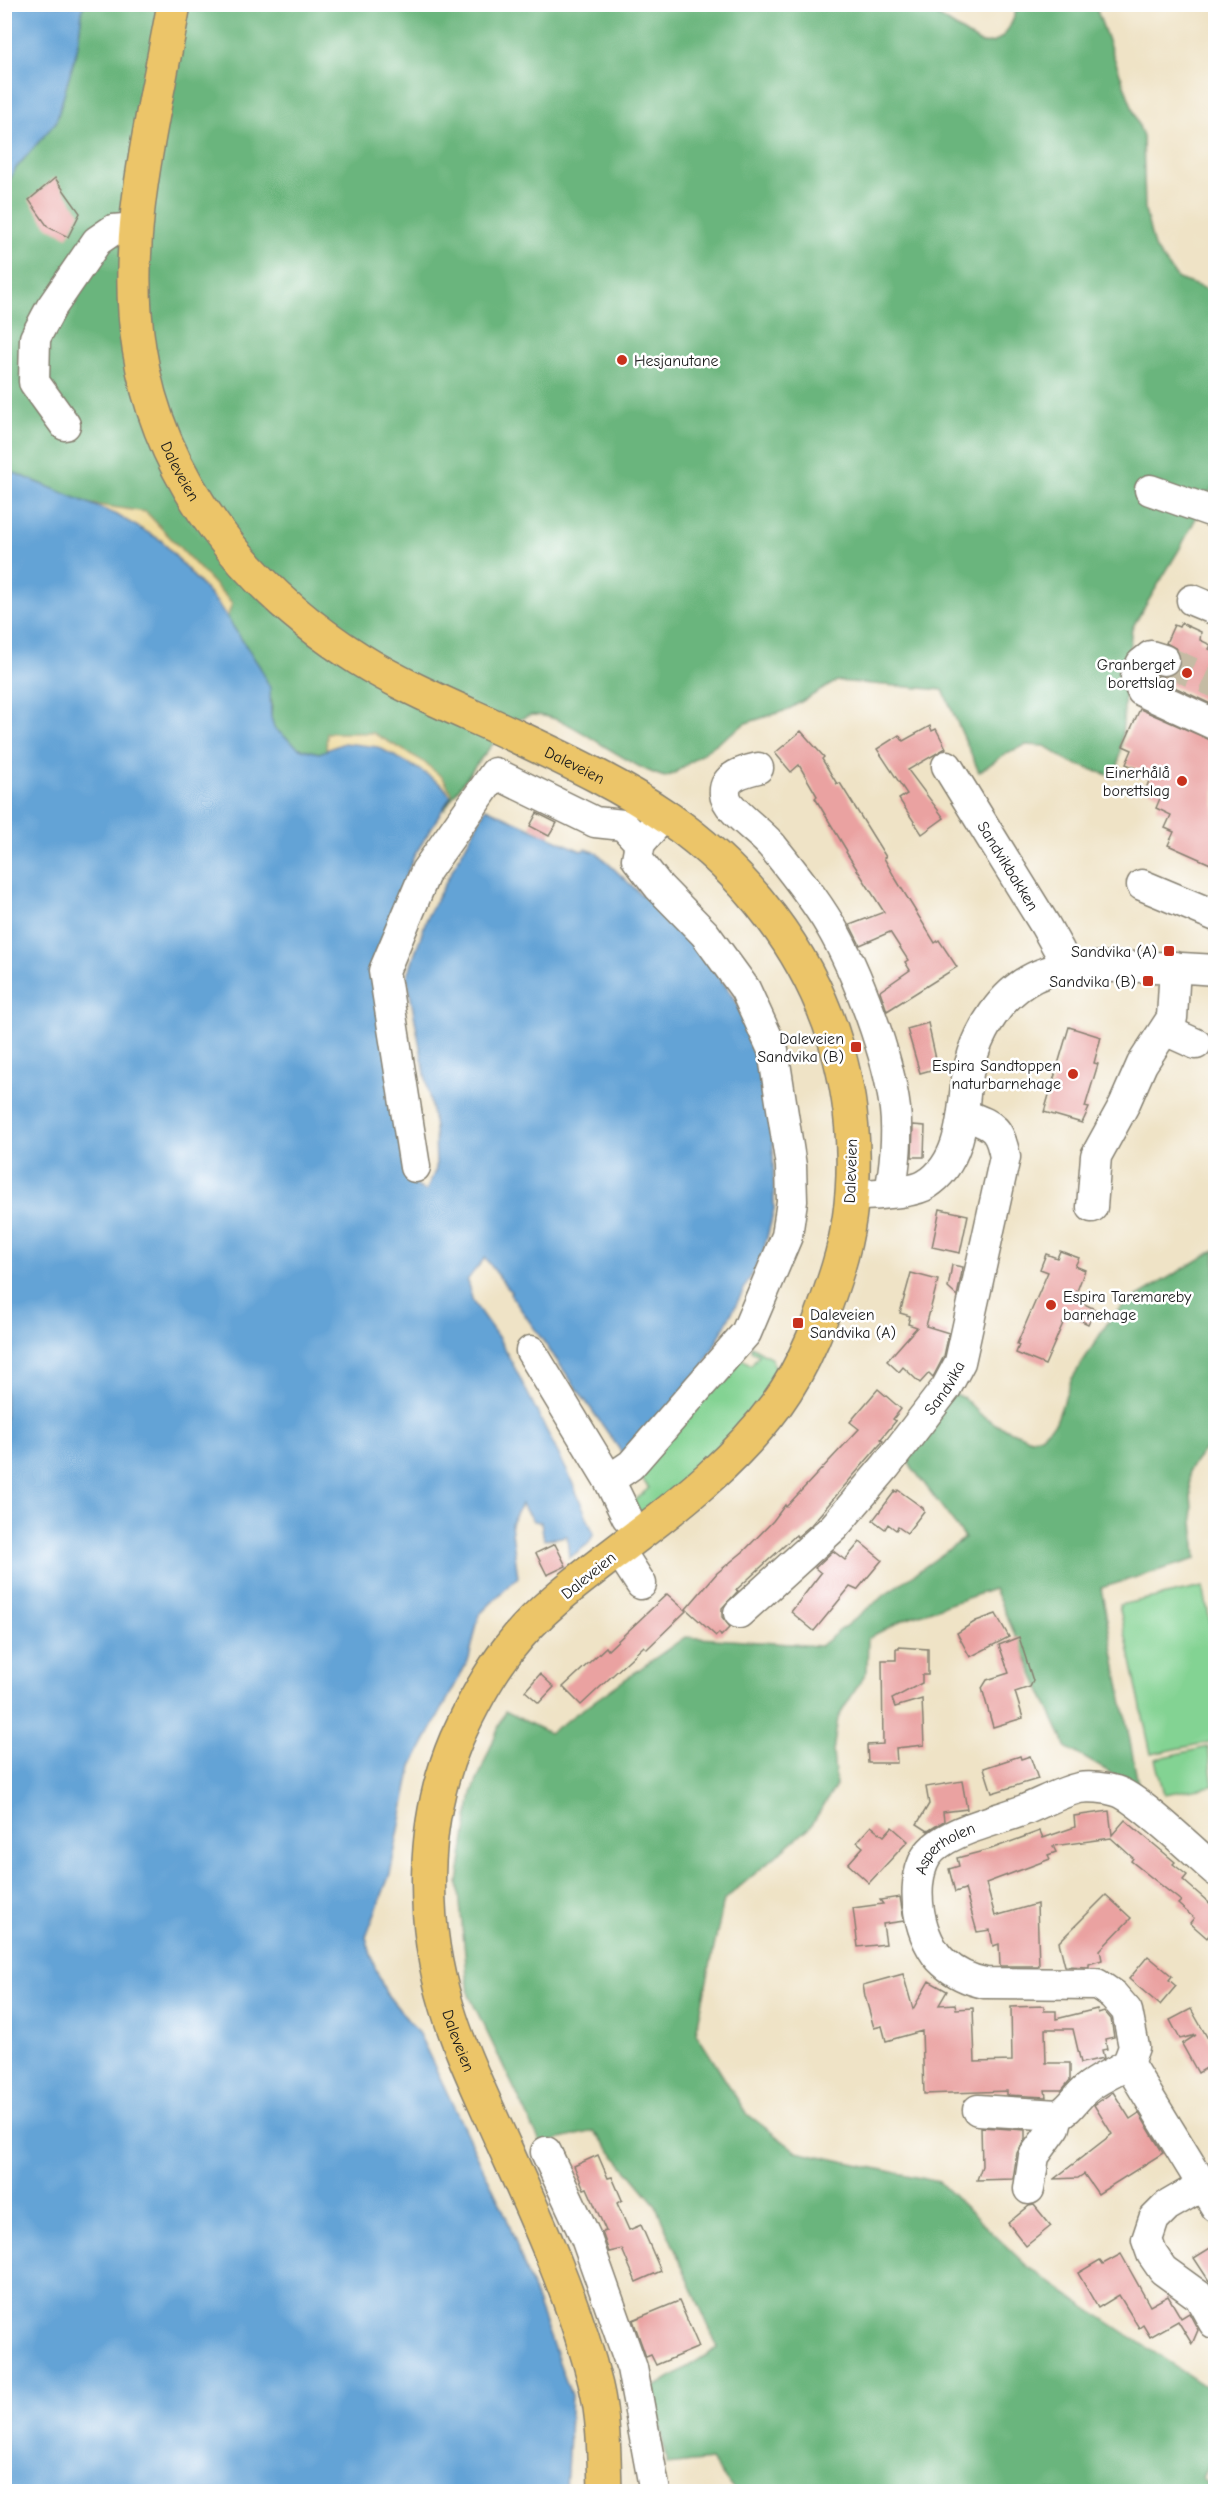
<svg xmlns="http://www.w3.org/2000/svg" width="1220" height="2496" font-family="'Comic Neue',sans-serif">
<style>
.green{fill:#83d393;stroke:#507858;stroke-width:1.5}
.forest{fill:#6ab57d;stroke:#43684c;stroke-width:1.5}
.sand{fill:#eeda9e;stroke:#857b5d;stroke-width:1.5}
.water{fill:#63a3d6;stroke:#406079;stroke-width:1.5}
.building{fill:#eaa2a1}
.lines{fill:none;stroke-linecap:round;stroke-linejoin:round}
.minor-tunnel{stroke:#c5bba4;stroke-width:30;stroke-dasharray:30 15;stroke-linecap:butt}
.minor-casing{stroke:#868071;stroke-width:33}
.major-casing{stroke:#868071;stroke-width:36}
.minor{stroke:#fff;stroke-width:30}
.major{stroke:#ecc569;stroke-width:33}
.poi-dot{fill:#c8321e;stroke:#fff;stroke-width:2}
.labels{text-anchor:middle;stroke-width:5;stroke-linejoin:round;paint-order:stroke}
.poi-label{font-size:16px;fill:#1c1c1c;stroke:#fff;text-anchor:end}
.street-label{font-size:16px;fill:#1c1c1c;stroke:#fff}
</style>
<rect width="100%" height="100%" fill="#fff"/>
<filter id="ink" filterUnits="userSpaceOnUse"><feTurbulence type="fractalNoise" baseFrequency=".0167" numOctaves="2"/><feDisplacementMap in="SourceGraphic" scale="12" xChannelSelector="R" yChannelSelector="G"/><feConvolveMatrix kernelMatrix="1 2 1 2 8 2 1 2 1" color-interpolation-filters="sRGB"/></filter>
<filter id="wash" filterUnits="userSpaceOnUse"><feTurbulence type="fractalNoise" baseFrequency=".008" numOctaves="4" result="noise"/><feDisplacementMap in="SourceGraphic" scale="24" xChannelSelector="R" yChannelSelector="G"/><feGaussianBlur stdDeviation="1.35" result="paint"/><feColorMatrix in="noise" values="0 0 0 0 0 0 0 0 0 0 0 0 0 0 0 0 0 1.4 0 .05"/><feComposite in="paint" operator="in"/></filter>
<g filter="url(#wash)">
<rect width="100%" height="100%" fill="#efe3c6"/>
<g class="green">
<path d="M751 1346 770 1357 776 1369 775 1381 742 1430 644 1516 630 1504 649 1488 634 1469 741 1358 751 1365 759 1355 751 1351Z"/>
<path d="M1203 1587 1215 1645V1741L1151 1754 1119 1605Z"/>
<path d="M1208 1747 1213 1786 1164 1794 1155 1759Z"/>
</g>
<g class="forest">
<path d="M919 4 979 42C1001 50 1014 23 1017 5H1095L1143 137 1145 210 1154 247 1178 279 1215 292V488H1212L1179 550 1132 628 1126 674 1123 724 1117 778 1069 762 1045 746 1026 745 1007 753 979 772 943 690 837 681 787 710 746 723 673 774 665 777C643 771 623 757 604 746 583 733 559 715 533 715 507 715 458 789 444 810L451 796 326 752 319 753 299 748 274 728 271 717 272 703 260 667 218 604 161 540 114 514 17 474 5 471V189L16 168 56 122 77 50 83 5Z"/>
<path d="M1215 1250V1436L1189 1470 1196 1559 1101 1588 1139 1789 1067 1748 994 1589 905 1619 868 1638 867 1671 838 1718 833 1752 836 1786 810 1827 724 1900 696 2033 746 2113 796 2151 939 2182 1028 2267 1089 2309 1215 2393V2451L1202 2478 1213 2491 735 2492 711 2460 667 2465 653 2388 718 2348 655 2204 594 2131 541 2144 469 1995 458 1883 472 1793 505 1711 549 1733 685 1637 820 1646 882 1597 965 1538 905 1458 951 1393 964 1398 980 1414 997 1425 1031 1439 1041 1436 1056 1422 1071 1380 1112 1316 1129 1301Z"/>
</g>
<g class="sand">
<path d="M90 504 146 512 232 603 227 618 218 604 161 540Z"/>
<path d="M327 733H373L421 760 443 778 452 793 451 796 442 785 326 752Z"/>
</g>
<g class="water">
<path d="M5 4 83 5 77 50 56 122 16 168 5 189Z"/>
<path d="M5 471 17 474 115 514 161 540 218 604 260 667 270 688 271 717 274 728 299 748 319 753 344 743 378 747 420 770 442 785 451 796 414 856 399 893 379 960 409 1176 418 1187 426 1191 436 1169 435 1128 407 977 428 915 486 808 581 851 586 849 597 853 683 934 721 979 737 1003 762 1073 773 1140 774 1210 763 1253 694 1385 625 1457 510 1294 511 1292 485 1258C479 1266 472 1272 467 1281L473 1302 498 1337 517 1372 569 1475 594 1534 588 1544 569 1558 567 1536 544 1540 541 1522 533 1521 521 1504 511 1524 518 1577 479 1615 469 1659 412 1766 390 1874 366 1937 374 1965 386 1993 419 2034 506 2216 571 2395 566 2491 5 2492Z"/>
</g>
<g id="blocks">
<g class="building">
<path d="M55 178 80 213 68 237 48 227 29 200Z"/>
<path d="M1181 623 1201 632 1200 640 1211 645 1209 649 1215 652V706L1155 678 1157 676 1168 677 1175 673 1180 666 1181 657 1177 649 1166 643 1174 625 1179 627Z"/>
<path d="M1140 709 1215 742V866L1168 845 1174 832 1165 828 1171 815 1156 808 1161 796 1146 789 1151 775 1126 764 1132 750 1123 746Z"/>
<path d="M930 726 932 731 936 729 946 748 908 770 944 818 922 834 899 799 907 794 877 749 899 735 903 741Z"/>
<path d="M801 731 824 757 822 759 837 784 840 783 886 857 884 858 894 876 935 943 939 940 957 967 887 1011 880 991 910 970 905 962 908 960 890 932 860 945 850 925 884 912 846 852 847 851 815 798 817 796 799 765 791 772 775 753Z"/>
<path d="M537 813 557 823 549 836 530 826Z"/>
<path d="M928 1023 938 1068 920 1073 907 1029Z"/>
<path d="M1069 1027 1101 1037 1094 1063 1098 1064 1085 1107 1089 1108 1082 1123 1044 1112Z"/>
<path d="M913 1125 925 1126 924 1157H912Z"/>
<path d="M940 1209 968 1215 960 1253 932 1247Z"/>
<path d="M1060 1251 1079 1258 1075 1266 1085 1270 1074 1299 1095 1309 1088 1324 1067 1314 1045 1365 1016 1353 1019 1345 1017 1344 1048 1272 1040 1269 1046 1254 1057 1258Z"/>
<path d="M952 1265 963 1267 957 1296 948 1288Z"/>
<path d="M911 1273 938 1280 926 1326 949 1333 944 1356 933 1377 929 1373 920 1383 903 1367 899 1372 887 1361 917 1327 908 1324 910 1316 900 1313Z"/>
<path d="M878 1389 901 1409 893 1419 896 1421 881 1439 883 1441 811 1525 797 1537 796 1535 736 1590 738 1591 722 1608V1617L730 1627 721 1636 719 1633 716 1636 686 1609 717 1573 744 1551 773 1521 785 1505 786 1507 859 1429 850 1422Z"/>
<path d="M898 1490 923 1508 924 1511 907 1533 898 1527 896 1530 888 1524 885 1529 873 1520 895 1491 897 1492Z"/>
<path d="M860 1542 882 1560 857 1590 850 1587 814 1631 791 1612 821 1573 815 1568 833 1551 845 1560Z"/>
<path d="M555 1544 566 1566 547 1575 536 1553Z"/>
<path d="M667 1594 686 1611 647 1649 644 1646 581 1705 563 1687 606 1647 608 1650Z"/>
<path d="M996 1614 1009 1637 970 1657 957 1633 976 1621Z"/>
<path d="M1019 1637 1033 1681 1030 1687 1015 1692 1023 1718 993 1727 982 1688 987 1680 1009 1673 999 1645Z"/>
<path d="M899 1647 928 1649V1675H922V1683L892 1699 895 1707 922 1699 924 1745 896 1748 897 1763H868L867 1745 883 1744 882 1660H896V1649H899Z"/>
<path d="M540 1674 554 1687 539 1703 525 1691Z"/>
<path d="M1020 1756 1021 1759 1030 1756 1038 1779 992 1793 984 1768Z"/>
<path d="M962 1781 967 1809 943 1812 944 1821 928 1831 917 1824 929 1804 926 1787Z"/>
<path d="M1109 1811 1112 1835 1125 1820 1175 1862 1173 1864 1187 1875 1183 1880 1215 1908V1927L1207 1938 1190 1923 1194 1918 1178 1904 1181 1901 1131 1861 1133 1858 1111 1838 1053 1846 1056 1852 1048 1855 1050 1859 986 1883 995 1916 1037 1904 1039 1966H1000L999 1944 993 1946 990 1930 977 1932 965 1889 955 1892 949 1869 959 1866 957 1858 991 1849 1040 1831 1043 1838 1075 1827 1074 1816Z"/>
<path d="M871 1826 884 1836 892 1827 908 1841 869 1883 848 1864 863 1847 857 1842Z"/>
<path d="M1106 1895 1131 1918 1100 1950 1102 1960 1089 1964V1967L1065 1966 1059 1942Z"/>
<path d="M900 1897 904 1921 883 1924 886 1944 858 1947 853 1908 883 1904 880 1900Z"/>
<path d="M1148 1956 1172 1976 1169 1980 1176 1986 1160 2005 1129 1979Z"/>
<path d="M903 1974 913 2009 929 1981 947 1991 939 2005 955 2004 956 2009 973 2008 975 2062 1012 2061 1011 2007 1044 2006V2011H1056V2019L1097 2009 1098 2013 1104 2011 1111 2019 1114 2037 1105 2039 1107 2049 1102 2050 1104 2058 1081 2063 1073 2029H1045L1046 2063H1070V2080L1062 2090H1045L1046 2097 1007 2095V2091L924 2094 922 2031 886 2041 882 2026 874 2028 865 1996 863 1985Z"/>
<path d="M1191 2009 1215 2051V2063L1198 2073 1182 2044 1196 2035 1180 2039 1170 2020Z"/>
<path d="M1113 2092 1130 2119 1139 2113 1163 2153 1098 2194 1084 2174 1078 2178 1054 2179 1112 2134 1094 2105Z"/>
<path d="M981 2127 1025 2130V2139L1017 2153 1013 2179 977 2180 982 2166Z"/>
<path d="M598 2155 608 2178 612 2177 622 2200 617 2203 629 2230 641 2225 661 2271 636 2282 622 2249 609 2252 602 2232 606 2231 587 2188 584 2189 574 2166Z"/>
<path d="M1034 2205 1051 2226 1026 2246 1008 2223 1029 2206Z"/>
<path d="M1215 2245V2290L1194 2258Z"/>
<path d="M1121 2254 1150 2306 1168 2296 1181 2318 1189 2313 1198 2330 1192 2344 1178 2321 1150 2337 1143 2325 1139 2328 1119 2295 1098 2308 1078 2273 1100 2260 1103 2264Z"/>
<path d="M679 2301 699 2347 656 2365 651 2355 646 2357 633 2320Z"/>
</g>
</g>
</g>
<g filter="url(#ink)">
<use href="#blocks" fill-opacity="0" stroke="#868071" stroke-width="1.5"/>
<g class="lines">
<path class="minor-tunnel" d="M1164 660 1216 683"/>
<defs>
<g id="minor">
<path d="M65 425 34 382 35 338 51 308 97 241 113 230 136 228"/>
<path d="M1150 490 1216 513"/>
<path d="M1192 600 1216 610"/>
<path d="M1164 660 1151 656 1141 664 1136 678 1142 691 1216 725"/>
<path id="s1" d="M947 766 1045 925 1059 950 1064 968"/>
<path d="M758 768C745 771 723 776 725 794 726 810 763 833 773 847 793 872 814 898 830 925 857 971 889 1057 895 1109 898 1133 895 1168 890 1191"/>
<path d="M1142 885 1216 916"/>
<path d="M1165 1030 1196 1044"/>
<path d="M415 1167 384 971 426 871 495 773 595 822 623 825 640 843"/>
<path d="M851 1196C870 1194 913 1194 927 1184 957 1165 962 1126 965 1094 970 1038 1003 977 1064 968 1076 966 1089 967 1101 967 1139 966 1177 967 1216 970"/>
<path d="M1092 1207 1096 1156 1124 1105 1142 1064 1172 1018 1175 967"/>
<path d="M531 1351 609 1480 627 1517"/>
<path d="M609 1480 631 1465 746 1333 787 1236 792 1201 791 1166 773 1050 745 989 705 934 659 887 637 859 640 843 664 815"/>
<path d="M619 1550 641 1584"/>
<path id="s2" d="M739 1613 834 1527 886 1466 946 1388 960 1362 1005 1157C999 1125 992 1126 963 1114"/>
<path d="M1128 2063 1216 2207"/>
<path d="M978 2110 1058 2115"/>
<path d="M546 2152 586 2238 632 2368 655 2492"/>
<path d="M1203 2185 1167 2206 1154 2219 1147 2240 1152 2254 1163 2270 1199 2296 1214 2323"/>
<path id="s3" d="M1029 2189 1034 2156 1055 2127 1058 2115C1070 2110 1076 2097 1086 2089 1099 2078 1115 2073 1128 2063L1134 2047 1127 2011 1113 1995 1097 1984 985 1983C970 1980 956 1974 944 1963 919 1941 909 1886 926 1857 942 1831 997 1821 1024 1810 1042 1803 1061 1792 1079 1788 1089 1786 1106 1788 1116 1791 1136 1796 1196 1854 1216 1871"/>
</g>
<g id="major">
<path id="s4" d="M174 4C154 117 121 234 139 348 159 481 248 589 359 659 410 691 468 713 522 739 571 762 623 787 668 818 746 872 809 953 836 1044 857 1115 860 1197 838 1268 823 1316 806 1364 776 1405 737 1458 685 1500 633 1539 590 1572 542 1605 509 1648 488 1675 470 1709 456 1740 421 1822 421 1923 447 2007 458 2045 476 2083 492 2119 531 2206 573 2294 596 2386 604 2420 604 2457 605 2492"/>
</g>
</defs>
<use href="#minor" class="minor-casing"/>
<use href="#major" class="major-casing"/>
<use href="#minor" class="minor"/>
<use href="#major" class="major"/>
</g>
</g>
<g class="poi-dot">
<circle cx="622" cy="360" r="6"/>
<circle cx="1187" cy="673" r="6"/>
<circle cx="1182" cy="781" r="6"/>
<rect x="1163" y="945" width="12" height="12" rx="3"/>
<rect x="1142" y="975" width="12" height="12" rx="3"/>
<rect x="850" y="1041" width="12" height="12" rx="3"/>
<circle cx="1073" cy="1074" r="6"/>
<circle cx="1051" cy="1305" r="6"/>
<rect x="792" y="1317" width="12" height="12" rx="3"/>
</g>
<g class="labels">
<g class="poi-label">
<text x="634" y="366" text-anchor="start">Hesjanutane</text>
<text x="1175" y="670">Granberget<tspan x="1175" dy="18">borettslag</tspan></text>
<text x="1170" y="778">Einerhålå<tspan x="1170" dy="18">borettslag</tspan></text>
<text x="1157" y="957">Sandvika (A)</text>
<text x="1136" y="987">Sandvika (B)</text>
<text x="844" y="1044">Daleveien<tspan x="844" dy="18">Sandvika (B)</tspan></text>
<text x="1061" y="1071">Espira Sandtoppen<tspan x="1061" dy="18">naturbarnehage</tspan></text>
<text x="1063" y="1302" text-anchor="start">Espira Taremareby<tspan x="1063" dy="18">barnehage</tspan></text>
<text x="810" y="1320" text-anchor="start">Daleveien<tspan x="810" dy="18">Sandvika (A)</tspan></text>
</g>
<g class="street-label">
<text dy="6" stroke="none"><textPath href="#s4" startOffset="478">Daleveien</textPath></text>
<text dy="6" stroke="none"><textPath href="#s4" startOffset="981">Daleveien</textPath></text>
<text dy="6" stroke="none"><textPath href="#s1" startOffset="117">Sandvikbakken</textPath></text>
<text transform="translate(850 1171) rotate(-88)" y="6">Daleveien</text>
<text dy="6" stroke="none"><textPath href="#s2" startOffset="306">Sandvika</textPath></text>
<text transform="translate(588 1575) rotate(-39)" y="6">Daleveien</text>
<text dy="6" stroke="none"><textPath href="#s3" startOffset="556">Asperholen</textPath></text>
<text dy="6" stroke="none"><textPath href="#s4" startOffset="2530">Daleveien</textPath></text>
</g>
</g>
<rect width="1220" height="2496" fill="none" stroke="#fff" stroke-width="24"/>
</svg>
